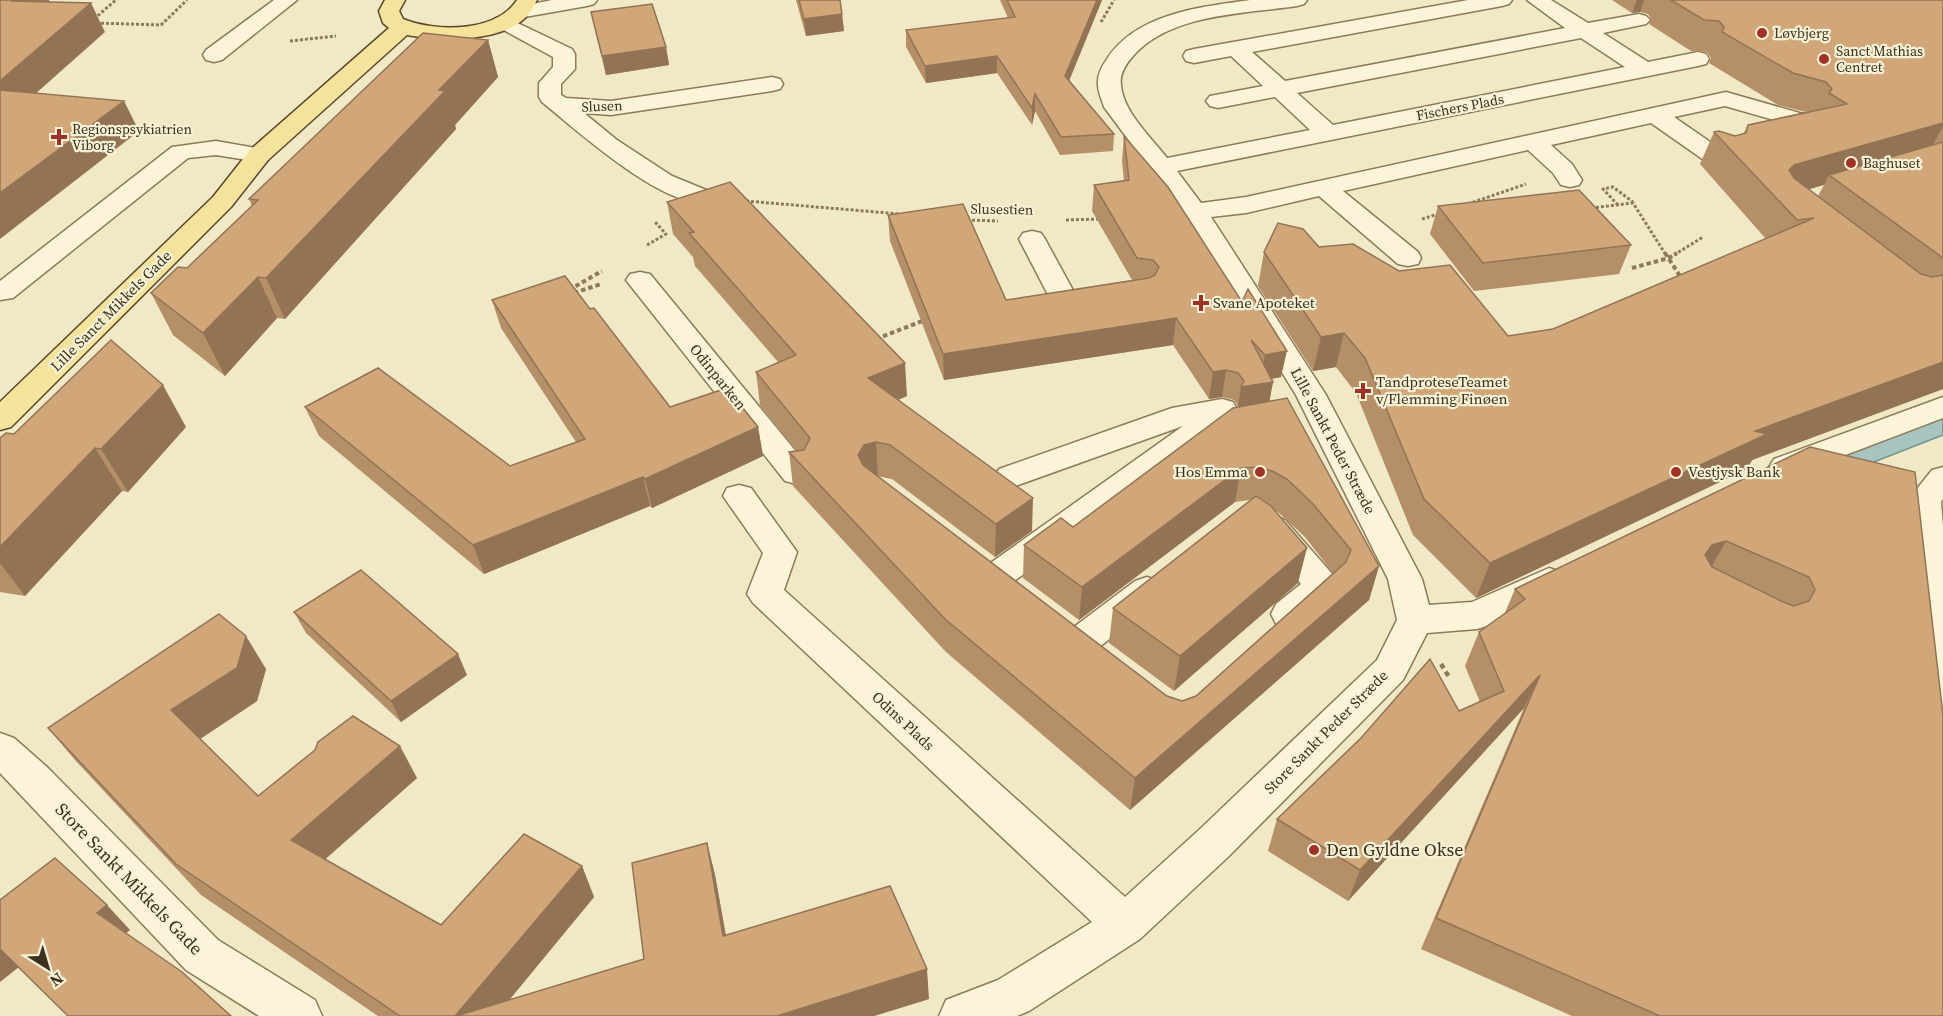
<svg xmlns="http://www.w3.org/2000/svg" width="1943" height="1016" font-family="'Source Serif 4',serif">
<style>
.water{fill:#a7c4be;stroke:#6c938d;stroke-width:1.5}
.lines{fill:none;stroke-linecap:round;stroke-linejoin:round}
.minor-casing{stroke:#8d7a5a;stroke-width:3}
.major-casing{stroke:#5a472e;stroke-width:3}
.path-far2{stroke:#8d7a5a;stroke-width:3;stroke-dasharray:3 2;stroke-linecap:butt}
.path-far1{stroke:#8d7a5a;stroke-width:4;stroke-dasharray:4.5 3;stroke-linecap:butt}
.path{stroke:#8d7a5a;stroke-width:4.5;stroke-dasharray:5 4;stroke-linecap:butt}
.minor{fill:#fbf4d9;fill-rule:evenodd}
.major{fill:#f5e29b;fill-rule:evenodd}
.wall{fill:#b48f68;fill-rule:evenodd}
.shaded-wall{fill:#927455}
.building{fill:#d1a679;stroke:#927455;stroke-width:1.5;fill-rule:evenodd}
.poi-dot{fill:#9f3126;stroke:#f7f1d5;stroke-width:2}
.labels{text-anchor:middle;stroke-width:4.5;stroke-linejoin:round;paint-order:stroke}
.far-poi-label{font-size:14px;fill:#3c301e;stroke:#f7f1d5;text-anchor:start}
.far-street-label{font-size:14px;fill:#3c301e;stroke:#f7f1d5}
.poi-label{font-size:15px;fill:#3c301e;stroke:#f7f1d5;text-anchor:start}
.street-label{font-size:15px;fill:#3c301e;stroke:#f7f1d5}
.near-poi-label{font-size:18px;fill:#3c301e;stroke:#f7f1d5;text-anchor:start}
.near-street-label{font-size:18px;fill:#3c301e;stroke:#f7f1d5}
</style>
<rect width="100%" height="100%" fill="#f1e8c5"/>
<path class="water" d="M1943 415V435L1846 473 1828 460Z"/>
<g class="lines">
<defs>
<g id="minor">
<path d="M274 0H297L222 60 214 62 206 60 203 55 206 50Z"/>
<path d="M552 0H597L594 4 587 6 519 18 512 16 509 12 512 8Z"/>
<path d="M1250 0H1307L1304 4 1297 6C1244 14 1171 13 1133 56 1126 64 1119 74 1121 85 1123 112 1151 137 1167 158L1310 130 1275 97 1218 108 1210 106 1206 101 1210 96 1263 86 1231 56 1194 63 1186 61 1183 56 1186 51 1194 49 1468 0H1512L1509 4 1502 6 1252 52 1285 81 1565 28 1527 0H1551L1588 23 1639 14 1646 16 1650 20 1646 24 1603 33 1648 62 1698 52 1706 54 1709 59 1706 64 1698 66 1177 171 1201 203 1246 197 1726 92 1810 116 1814 121 1810 126 1802 128 1725 106 1674 117 1729 155 1732 160 1729 165 1720 167 1711 165 1651 123 1551 145 1572 164 1582 180 1579 185 1570 187 1561 185 1553 173 1528 150 1343 191 1418 252 1421 258 1418 264 1408 266 1398 264 1319 196 1246 213 1211 217 1326 395 1422 579 1429 605 1472 602 1549 568 1561 572 1566 581 1561 590 1490 625 1477 629 1427 633 1403 680 1229 856 1140 939 1029 1011 1017 1016H939L946 1000 998 980 1092 922 753 603 747 594 763 553 723 496 727 488 739 485 751 488 797 552 784 590 1125 897 1199 830 1377 660 1397 620 1388 579 1296 395 1183 213 1104 107C1102 100 1098 92 1098 85 1097 75 1102 66 1107 59 1137 13 1201 7 1250 0ZM1581 38 1625 67 1333 125 1297 93Z"/>
<path d="M503 16 572 49 575 54V69L561 84V95L566 98 611 101 772 77 780 79 783 84 780 89 772 91 611 115 584 113 617 140 672 176 711 192 715 197 711 202C668 213 575 129 542 102L539 97V83L553 67V57L496 26 492 22 496 18Z"/>
<path d="M216 141 268 150 271 155 268 160 259 162 216 155 188 158 13 298 0 300V281L172 147Z"/>
<path d="M1032 231 1041 233 1045 239 1075 294 1097 292 1107 294 1111 300 1107 306 1066 312 1056 310 1019 239 1023 233Z"/>
<path d="M640 272 650 274 807 465 812 473 807 481 796 484 785 481 626 280 630 274Z"/>
<path d="M1943 397V418L1785 478 1774 475 1769 467 1774 459Z"/>
<path d="M1222 399 1233 402 1237 409 1232 416 1247 415 1258 418 1262 425 1258 432 1207 440 1006 587 994 591 982 587 977 578 982 569 1183 426 1010 488 999 485 994 477 999 469 1172 408Z"/>
<path d="M1943 467V499L1941 502 1943 527V741L1929 736 1924 725 1908 500 1932 470Z"/>
<path d="M1273 516 1285 520 1334 576 1339 585C1332 598 1306 625 1291 627 1286 628 1281 625 1276 624L1271 614 1276 604 1301 584 1256 528 1261 520Z"/>
<path d="M1147 577 1159 581 1165 590 1159 599 1092 653 1079 657 1066 653 1061 643 1066 633 1135 581Z"/>
<path d="M0 733 14 738 47 767 218 940 315 1000 322 1016H259L186 970 0 773Z"/>
</g>
<path id="major" d="M385 0H405L399 11 403 19C435 32 496 33 517 0H537C534 5 531 11 527 16 502 43 440 41 407 35L268 160 231 207 11 427 0 430V402L213 197 250 150 389 28 383 23 379 11Z"/>
</defs>
<use href="#minor" class="minor-casing"/>
<use href="#major" class="major-casing"/>
<g class="path-far2">
<path d="M94 19 116 0"/>
<path d="M1101 22 1114 0"/>
<path d="M96 23 161 25 187 0"/>
<path d="M290 41 336 36"/>
<path d="M746 201 900 214"/>
<path d="M1468 204 1526 184"/>
<path d="M1618 205 1603 189 1613 187 1633 202"/>
<path d="M1591 208 1633 203 1666 255"/>
<path d="M1422 219 1441 213"/>
<path d="M967 220 998 221"/>
<path d="M1066 220 1100 219"/>
<path d="M647 245 666 234 655 222"/>
<path d="M1674 255 1703 237"/>
</g>
<g class="path-far1">
<path d="M1665 253 1682 279"/>
<path d="M1632 268 1669 258 1677 253"/>
<path d="M569 290 602 271"/>
<path d="M574 293 601 284"/>
<path d="M876 339 925 320"/>
</g>
<path class="path" d="M1441 664 1449 677"/>
<use href="#minor" class="minor"/>
<use href="#major" class="major"/>
</g>
<g class="wall">
<path d="M796 0H840L844 31 806 36Z"/>
<path d="M1000 0H1102L1069 81 1114 134 1113 151 1060 155 1035 111 1032 125 997 73 926 83 906 47V30L1008 18Z"/>
<path d="M1612 0H1943V389L1752 460 1747 469 1476 598 1413 535 1356 393 1336 367 1313 371 1258 286 1264 252 1319 247 1508 336 1553 329 1766 239 1700 164 1714 132 1735 136 1743 134 1748 125 1806 112 1778 105 1709 63 1711 58 1707 52 1691 51 1649 24 1651 19 1648 14 1640 12 1632 13ZM1822 185H1824L1818 196 1808 189Z"/>
<path d="M591 12 666 47 669 65 606 75Z"/>
<path d="M488 40 498 77 455 125 456 129 285 319 277 318 225 376 173 335 151 293 187 268 252 206 249 199Z"/>
<path d="M1124 136 1281 377 1272 379 1273 382 1269 401 1379 566 1369 600 1130 810 946 652 793 486 789 452 797 451 760 405 756 372 778 362 695 266 693 257 673 234 667 202 907 396 898 400 1032 531 995 557 892 479 877 476 1167 696 1182 701 1196 696 1333 573 1305 537 1279 513 1275 510 1298 583 1174 691 1109 643 1113 608 1250 500 1235 502 1079 620 1023 578 1024 545 1073 527 1238 406 1234 400 1222 397 1209 399 1173 345 944 380 890 241 888 215 1006 300 1132 280 1092 211 1094 185 1124 181 1122 161Z"/>
<path d="M1438 206 1631 245 1619 274 1474 291 1430 234Z"/>
<path d="M492 300 590 309 670 407 758 427 763 456 652 508 650 506 484 574 319 436 305 407 510 466 576 442 501 328Z"/>
<path d="M186 427 128 492 122 491 25 596 0 592V438L14 434Z"/>
<path d="M1810 447 1943 1016H1572L1421 949 1524 708 1348 901 1268 851 1277 819 1459 711 1480 702 1465 666 1479 632 1504 615 1515 589Z"/>
<path d="M294 612 467 675 401 722 306 633Z"/>
<path d="M266 669 257 701 200 739 258 796 417 778 325 859 441 925 582 866 594 897 509 1000 644 959 707 843 715 875 726 935 929 999 874 1016H378L201 895 75 760 48 728Z"/>
</g>
<g class="shaded-wall">
<path d="M13 0H49L53 9 12 1Z"/>
<path d="M1097 0H1102L1064 93 1065 76Z"/>
<path d="M1637 0H1644L1640 12 1632 13Z"/>
<path d="M91 3 105 32 7 119 0 106V81Z"/>
<path d="M842 14 844 31 806 36 804 19Z"/>
<path d="M488 40 498 77 455 125 456 129 285 319 266 278 439 90Z"/>
<path d="M666 47 669 65 606 75 602 56Z"/>
<path d="M997 56V73L926 83 925 66Z"/>
<path d="M1035 94V111L1032 125V108Z"/>
<path d="M124 101 139 131 0 239V193Z"/>
<path d="M1943 123V127L1927 155 1829 175 1824 185 1778 198 1789 170 1794 165Z"/>
<path d="M258 277 277 318 225 376 203 333Z"/>
<path d="M1176 318 1173 345 944 380 943 354Z"/>
<path d="M1344 333 1336 367 1313 371 1321 337Z"/>
<path d="M1287 351 1281 377 1260 381 1265 355Z"/>
<path d="M1943 362V389L1752 460 1747 469 1476 598 1490 563 1755 431Z"/>
<path d="M905 363 907 396 870 412 868 378Z"/>
<path d="M1226 370 1222 397 1209 399 1213 372Z"/>
<path d="M1273 382 1268 409 1237 414 1241 387Z"/>
<path d="M163 385 186 427 128 492 101 449Z"/>
<path d="M758 427 763 456 652 508 645 479Z"/>
<path d="M876 442 878 476 866 479 858 455 864 445Z"/>
<path d="M95 448 122 491 25 596 0 563V547Z"/>
<path d="M1241 468 1235 502 1079 620 1082 587Z"/>
<path d="M643 477 650 506 484 574 473 545Z"/>
<path d="M1033 498 1032 531 995 557 996 524Z"/>
<path d="M1726 541 1707 575 1705 555 1712 545Z"/>
<path d="M1307 548 1298 583 1174 691 1180 656Z"/>
<path d="M1379 566 1369 600 1130 810 1135 778Z"/>
<path d="M246 636 266 669 257 701 194 743 171 710Z"/>
<path d="M458 654 467 675 401 722 391 701Z"/>
<path d="M1540 675 1524 708 1348 901 1360 870Z"/>
<path d="M400 746 417 778 312 871 291 840Z"/>
<path d="M707 843 715 875 731 966 723 936Z"/>
<path d="M582 866 594 897 496 1016H455Z"/>
<path d="M107 905 130 930 120 938 97 913Z"/>
<path d="M0 949 19 967 0 982Z"/>
<path d="M927 969 929 999 874 1016H777Z"/>
</g>
<g class="building">
<path d="M0 0H13L12 1 91 3 0 81Z"/>
<path d="M799 0H840L842 14 804 19Z"/>
<path d="M1007 0H1097L1065 76 1114 134 1061 137 1035 94 1032 108 997 56 925 66 906 30 1015 17Z"/>
<path d="M1671 0H1943V123L1794 165 1789 170 1794 178 1921 274 1932 277 1943 275V362L1755 431 1767 434 1490 563 1424 499 1365 358 1344 333 1321 337 1264 252 1278 223 1303 229 1319 247 1353 244 1399 271 1450 265 1508 336 1553 329 1814 218 1797 220 1714 132 1719 131 1735 136 1746 133 1748 125 1847 104 1829 93 1832 89 1826 82 1793 73 1722 32 1724 27 1719 21 1704 20Z"/>
<path d="M652 4 666 47 602 56 591 12Z"/>
<path d="M423 33 488 40 439 90 445 91 266 278 258 277 203 333 151 293 178 267 187 268 258 200 249 199Z"/>
<path d="M0 90 124 101 0 193Z"/>
<path d="M1124 136 1168 187 1242 302 1248 289 1287 351 1265 355 1251 340 1273 382 1241 387 1244 381 1238 373 1226 370 1213 372 1176 318 943 354 888 215 963 204 1006 300 1149 278 1155 275 1159 267 1153 260 1137 258 1094 185 1129 180Z"/>
<path d="M1943 142V258L1829 175Z"/>
<path d="M730 182 905 363 868 378 1033 498 996 524 890 445 876 442 864 445 858 455 863 465 1167 696 1182 701 1196 696 1346 562 1351 550 1313 504 1287 479 1272 471 1257 467 1241 468 1082 587 1024 545 1061 518 1073 527 1233 408 1287 398 1379 566 1135 778 945 619 789 452 804 450 810 438 756 372 796 355 689 233 694 232 667 202Z"/>
<path d="M1579 190 1631 245 1483 263 1438 206Z"/>
<path d="M565 276 590 309 594 308 670 407 727 388 758 427 645 479 643 477 473 545 305 407 378 368 510 466 585 439 492 300Z"/>
<path d="M111 340 163 385 101 449 95 448 0 547V438L6 433 14 434Z"/>
<path d="M1810 447 1915 472 1943 715V1016H1660L1436 918 1540 675 1360 870 1277 819 1361 738 1430 659 1459 711 1504 691 1479 632 1525 599 1515 589ZM1726 541 1809 577 1815 590 1809 601 1794 606 1781 601 1712 567 1705 555 1712 545Z"/>
<path d="M1256 496 1271 506 1307 548 1180 656 1113 608Z"/>
<path d="M361 570 458 654 391 701 294 612Z"/>
<path d="M219 614 246 636 237 668 171 710 258 796 315 750 318 742 353 716 400 746 291 840 441 925 524 834 582 866 455 1016H400L176 864 48 728Z"/>
<path d="M707 843 723 936 890 886 927 969 777 1016H456L644 959 632 863Z"/>
<path d="M55 858 107 905 97 913 182 972 231 1016H68L0 949V900Z"/>
</g>
<g class="poi-dot">
<circle cx="1762" cy="33" r="6"/>
<circle cx="1824" cy="59" r="6"/>
<path d="M56 128h6v6h6v6h-6v6h-6v-6h-6v-6h6z"/>
<circle cx="1851" cy="163" r="6"/>
<path d="M1198 294h6v6h6v6h-6v6h-6v-6h-6v-6h6z"/>
<path d="M1360 382h6v6h6v6h-6v6h-6v-6h-6v-6h6z"/>
<circle cx="1260" cy="472" r="6"/>
<circle cx="1676" cy="472" r="6"/>
<circle cx="1314" cy="850" r="6"/>
</g>
<g class="labels">
<g class="far-poi-label">
<text x="1774" y="38">Løvbjerg</text>
<text x="1836" y="56">Sanct Mathias<tspan x="1836" dy="16">Centret</tspan></text>
<text x="72" y="134">Regionspsykiatrien<tspan x="72" dy="16">Viborg</tspan></text>
<text x="1863" y="168">Baghuset</text>
</g>
<g class="far-street-label">
<text transform="translate(602 106) rotate(-2)" y="5">Slusen</text>
<text transform="translate(1460 107) rotate(-11)" y="5">Fischers Plads</text>
<text transform="translate(1002 209) rotate(1)" y="5">Slusestien</text>
</g>
<g class="poi-label">
<text x="1213" y="308">Svane Apoteket</text>
<text x="1376" y="387">TandproteseTeamet<tspan x="1376" dy="17">v/Flemming Finøen</tspan></text>
<text x="1248" y="477" text-anchor="end">Hos Emma</text>
<text x="1688" y="477">Vestjysk Bank</text>
</g>
<g class="street-label">
<text transform="translate(111 311) rotate(-45)" y="5">Lille Sanct Mikkels Gade</text>
<text transform="translate(718 377) rotate(51)" y="5">Odinparken</text>
<text transform="translate(1333 441) rotate(62)" y="5">Lille Sankt Peder Stræde</text>
<text transform="translate(903 721) rotate(43)" y="5">Odins Plads</text>
<text transform="translate(1326 732) rotate(-45)" y="5">Store Sankt Peder Stræde</text>
</g>
<g class="near-poi-label">
<text x="1326" y="856">Den Gyldne Okse</text>
</g>
<g class="near-street-label">
<text transform="translate(129 879) rotate(46)" y="6">Store Sankt Mikkels Gade</text>
</g>
</g>
<g transform="translate(48 968) rotate(143)" stroke="#f7f1d5" stroke-width="4.5" paint-order="stroke">
<path d="M0-4.5L10 22L0 15L-10 22Z" fill="#3c301e"/>
<text y="-9" font-size="16" font-weight="bold" text-anchor="middle" fill="#3c301e">N</text>
</g>
</svg>
